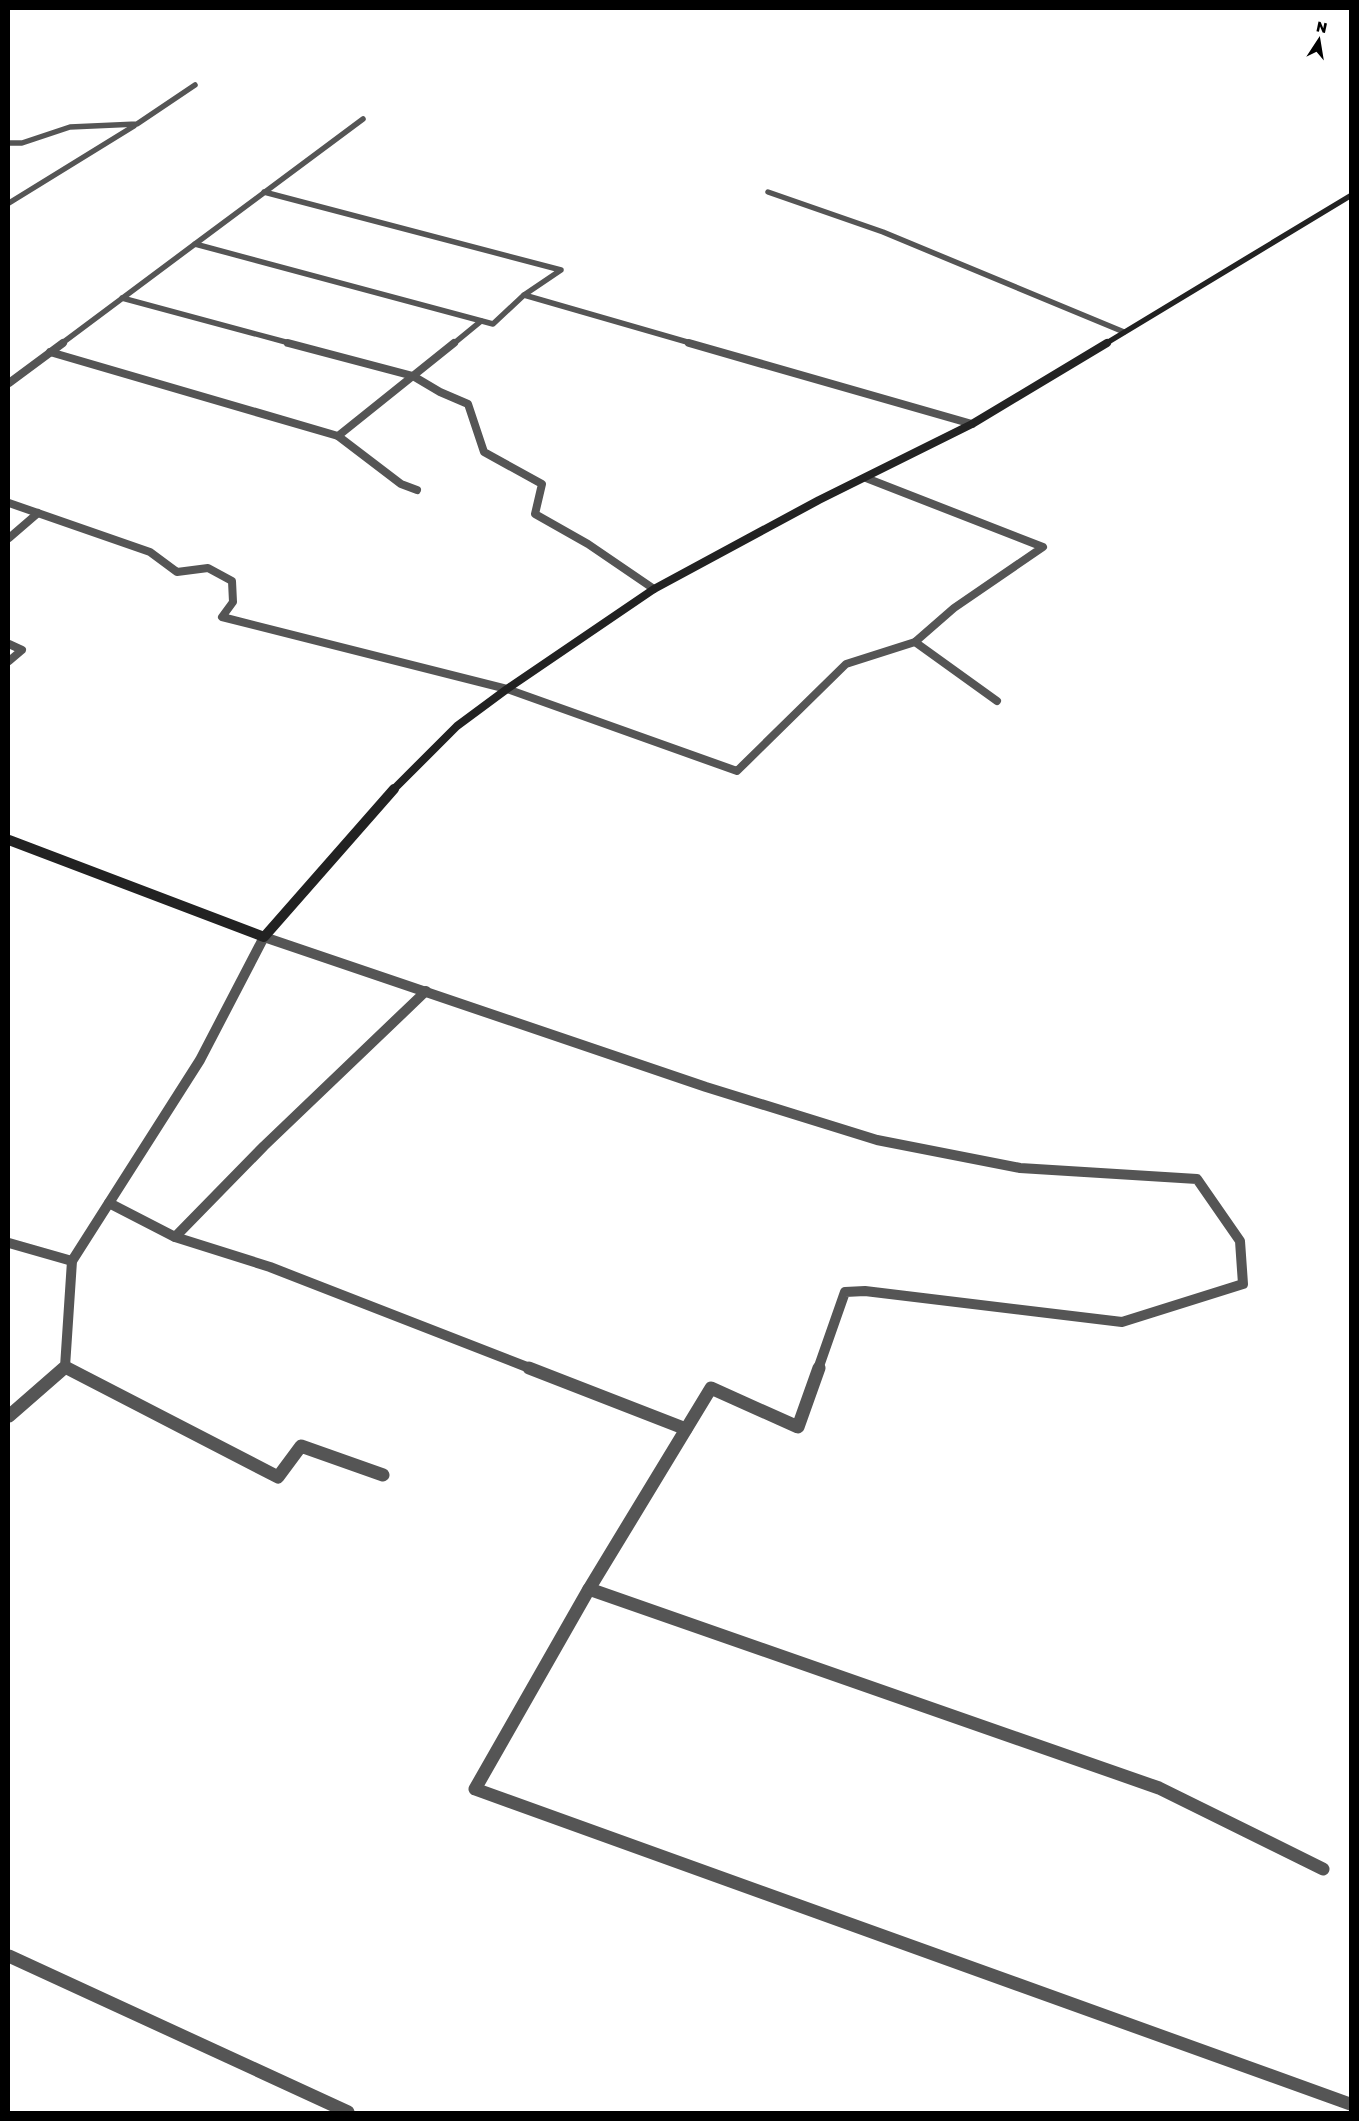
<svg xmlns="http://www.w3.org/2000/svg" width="1359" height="2121" font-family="'Golos Text',sans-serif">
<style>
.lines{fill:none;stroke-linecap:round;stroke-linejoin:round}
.minor-far3{stroke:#555;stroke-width:5.5}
.minor-far2{stroke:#555;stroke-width:8}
.minor-far1{stroke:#555;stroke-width:10}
.minor{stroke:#555;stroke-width:13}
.secondary-far2{stroke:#222;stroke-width:5.5}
.secondary-far1{stroke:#222;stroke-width:8}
.secondary{stroke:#222;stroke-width:10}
</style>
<rect width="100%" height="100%" fill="#fff"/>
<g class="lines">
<g class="minor-far3">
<path d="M9 143H22L70 127 137 124 195 85"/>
<path d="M264 192 561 270 524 295"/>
<path d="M768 192 883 232 1124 332"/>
<path d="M9 203 134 126"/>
<path d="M195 244 363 119"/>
<path d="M122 298 293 344"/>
<path d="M61 344 195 244 493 324 524 295 694 344"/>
<path d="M453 344 481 321"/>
</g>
<g class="minor-far2">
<path d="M288 343 413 376 440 392 468 404 484 452 542 484 535 514 588 544 654 589"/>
<path d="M689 343 972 424"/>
<path d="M50 352 338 436 454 343"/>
<path d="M9 383 63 343"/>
<path d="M338 436 401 484 417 490"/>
<path d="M9 503 150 552 177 572 208 568 232 581 233 602 222 617 507 689 737 771 846 664 915 642 954 608 1043 547 866 478"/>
<path d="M9 538 38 513"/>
<path d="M915 642 997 701"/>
<path d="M9 644 22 650 9 661"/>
</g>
<g class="minor-far1">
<path d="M109 1203 175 1237 270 1267 532 1369"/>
<path d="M175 1237 264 1146 426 991"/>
<path d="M9 1243 72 1261"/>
<path d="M65 1367 69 1369"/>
<path d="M63 1369 65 1367 72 1261 200 1060 264 937 706 1087 877 1140 1020 1168 1197 1179 1240 1241 1243 1284 1122 1322 865 1291 845 1292 818 1369"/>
</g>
<g class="minor">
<path d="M67 1368 278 1477 301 1446 383 1475"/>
<path d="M529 1368 686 1429"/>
<path d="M819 1368 798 1427 711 1388 589 1589 475 1789 1350 2104"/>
<path d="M9 1416 64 1368"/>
<path d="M589 1589 1159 1788 1323 1869"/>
<path d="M9 1956 348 2112"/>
</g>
<path class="secondary-far2" d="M1105 344 1350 196"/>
<path class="secondary-far1" d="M393 790 457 726 507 689 654 589 819 500 972 424 1107 343"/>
<path class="secondary" d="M9 840 264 937 394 789"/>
</g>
<rect width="1359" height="2121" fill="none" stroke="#000000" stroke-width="20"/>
<g transform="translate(1319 40) rotate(12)" stroke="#ffffff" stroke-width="4" paint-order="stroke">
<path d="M0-4L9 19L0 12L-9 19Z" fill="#000000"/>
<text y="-8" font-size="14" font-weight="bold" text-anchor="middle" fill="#000000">N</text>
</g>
</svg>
